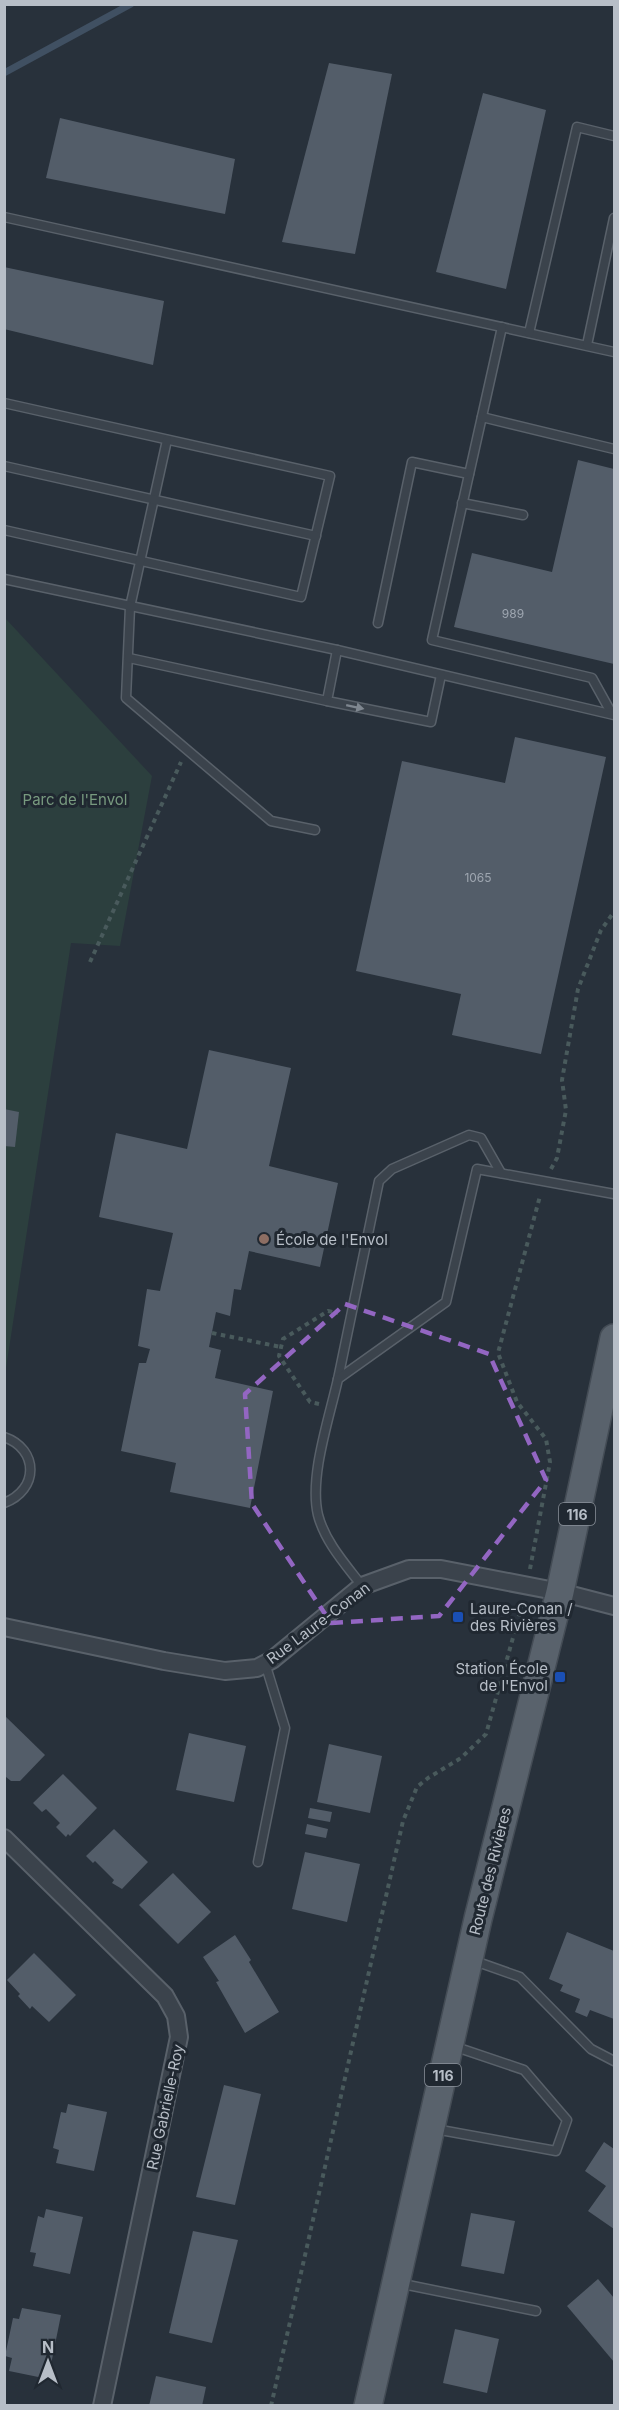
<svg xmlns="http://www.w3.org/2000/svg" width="619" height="2410" font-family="Inter,sans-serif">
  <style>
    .green { fill: #2c3f3e }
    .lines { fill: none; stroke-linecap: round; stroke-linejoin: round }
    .stream { stroke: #405062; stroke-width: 7 }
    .building { fill: #535d69 }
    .lane-casing { stroke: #59616a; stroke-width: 11 }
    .street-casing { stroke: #59616a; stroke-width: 20 }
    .primary-casing { stroke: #444c55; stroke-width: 30 }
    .path { stroke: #495a5c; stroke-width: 4; stroke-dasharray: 4.5 4.5; stroke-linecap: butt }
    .lane { stroke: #3b434c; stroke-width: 8 }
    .street { stroke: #3b434c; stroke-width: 16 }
    .primary { stroke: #59626c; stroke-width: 27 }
    .oneway { fill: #7f8790 }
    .marked { fill: none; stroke: #9366c2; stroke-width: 4.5; stroke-dasharray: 12 8; stroke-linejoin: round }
    .education-dot { fill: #8d6e63; stroke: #202831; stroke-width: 2 }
    .transit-dot { fill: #1a4fb4; stroke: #202831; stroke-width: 2 }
    .labels { text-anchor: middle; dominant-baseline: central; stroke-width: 6; stroke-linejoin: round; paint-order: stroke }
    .number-label { font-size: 12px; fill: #9ea6b0 }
    .shield { fill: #202831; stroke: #8a919a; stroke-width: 1.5 }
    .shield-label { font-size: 14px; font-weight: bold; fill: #b7bec7 }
    .park-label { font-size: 15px; fill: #789a7f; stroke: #202831 }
    .poi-label { font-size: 15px; fill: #b7bec7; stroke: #202831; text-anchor: start }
    .street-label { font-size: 15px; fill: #b7bec7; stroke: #202831 }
  </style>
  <rect width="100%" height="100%" fill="#28313b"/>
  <polygon class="green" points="5,618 152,776 120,946 71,943 5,1375"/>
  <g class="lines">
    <polyline class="stream" points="4,73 131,4"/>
  </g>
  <g class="building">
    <polygon points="329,63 392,74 355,254 282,242"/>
    <polygon points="483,93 546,110 506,289 436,272"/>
    <polygon points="60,118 235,159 225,214 46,178"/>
    <polygon points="4,267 164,301 153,365 4,329"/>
    <polygon points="578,460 614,469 614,664 454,627 472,553 552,572"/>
    <polygon points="515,737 606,757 541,1054 452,1035 461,994 356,971 402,761 505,783"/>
    <polygon points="209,1050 291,1068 269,1166 338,1183 320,1267 249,1251 241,1290 234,1289 230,1316 216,1312 209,1347 221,1350 215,1378 273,1391 250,1508 170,1492 176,1463 121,1451 139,1363 146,1363 150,1349 138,1346 147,1289 160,1291 173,1233 99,1217 116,1133 187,1149"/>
    <polygon points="4,1109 19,1112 15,1147 4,1146"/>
    <polygon points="4,1715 45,1755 20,1781 11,1781 6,1777"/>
    <polygon points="189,1733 246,1746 234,1802 176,1790"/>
    <polygon points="329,1744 382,1756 370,1813 317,1802"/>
    <polygon points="63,1774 97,1808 70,1836 68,1834 66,1837 56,1827 60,1823 46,1809 42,1812 33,1803"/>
    <polygon points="310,1808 332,1812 330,1822 308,1818"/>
    <polygon points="307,1824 328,1829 326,1838 305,1834"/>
    <polygon points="114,1829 148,1862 122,1889 112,1883 114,1880 95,1861 93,1863 86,1856"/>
    <polygon points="305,1852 360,1864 347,1922 292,1909"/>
    <polygon points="173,1873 211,1912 178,1944 139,1905"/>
    <polygon points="567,1932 614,1951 614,2019 590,2010 587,2017 575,2012 580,1999 560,1991 563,1985 549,1979"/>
    <polygon points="235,1935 251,1960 249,1962 279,2012 245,2033 216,1982 219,1981 203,1957"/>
    <polygon points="34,1953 76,1995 49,2022 32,2006 30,2009 18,1996 20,1994 7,1980"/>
    <polygon points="224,2085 261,2094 235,2205 196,2197"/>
    <polygon points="68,2104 107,2112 94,2171 56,2163 59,2150 53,2148 61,2112 66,2113"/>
    <polygon points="604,2142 614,2149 614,2229 588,2211 606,2186 585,2171"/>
    <polygon points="46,2209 83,2217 70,2274 33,2266 36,2253 30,2252 38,2216 44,2218"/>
    <polygon points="471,2213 515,2221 504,2274 461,2266"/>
    <polygon points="193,2231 238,2240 212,2343 169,2333"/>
    <polygon points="598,2279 614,2298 614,2362 567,2306"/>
    <polygon points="22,2308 61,2315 48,2379 9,2371 12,2358 5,2356 13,2318 19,2319"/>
    <polygon points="455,2329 499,2339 487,2393 443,2383"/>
    <polygon points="156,2376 206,2387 202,2406 149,2406"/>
  </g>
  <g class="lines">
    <defs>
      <g id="lane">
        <polyline points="4,217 614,352"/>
        <polyline points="502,327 432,640 592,678 612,714"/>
        <polyline points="529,333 577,127 614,136"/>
        <polyline points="587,345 614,218"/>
        <polyline points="4,403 330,476 301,597 4,530"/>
        <polyline points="482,417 614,449"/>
        <polyline points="167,440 130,607 126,698 271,821 315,830"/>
        <polyline points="4,466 316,536"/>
        <polyline points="462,503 523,515"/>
        <polyline points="4,579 337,650 614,715"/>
        <polyline points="378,623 412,462 469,474"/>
        <polyline points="337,650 327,701 431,722 441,675"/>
        <polyline points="129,658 327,701"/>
        <polyline points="338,1379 379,1181 392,1169 469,1135 481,1138 501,1173"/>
        <path d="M4 1437C39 1449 39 1490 4 1503"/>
        <path d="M362 1586C346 1565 325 1542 318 1515 309 1477 329 1419 338 1379L446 1302 477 1169 614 1194"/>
        <polyline points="258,1862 285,1728 265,1663"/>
        <polyline points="472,1960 520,1977 591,2049 614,2061"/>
        <polyline points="435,2129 556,2151 567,2120 524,2070 453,2046"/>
        <polyline points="398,2283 536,2311"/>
      </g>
      <g id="street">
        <polyline points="4,1627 164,1661 225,1671 257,1668 272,1660 362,1586 409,1569 441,1569 560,1592 614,1606"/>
        <polyline points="4,1838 165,1996 176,2016 179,2037 102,2406"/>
      </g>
      <polyline id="primary" points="368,2406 478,1919 560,1592 614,1338"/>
    </defs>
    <use href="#lane" class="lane-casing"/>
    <use href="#street" class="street-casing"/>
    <use href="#primary" class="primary-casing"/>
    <g class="path">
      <polyline points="90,962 181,762"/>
      <polyline points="551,1169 557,1158 566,1110 562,1080 578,989 601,930 614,912"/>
      <polyline points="212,1333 281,1347"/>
      <polyline points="319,1404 310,1402 279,1356 283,1339 328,1311 338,1313"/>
      <polyline points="530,1569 550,1462 546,1439 517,1402 498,1353 540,1196"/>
      <polyline points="271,2406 403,1821 417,1787 428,1778 461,1758 486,1734 523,1602"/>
    </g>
    <use href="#lane" class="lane"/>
    <use href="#street" class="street"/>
    <use href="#primary" class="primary"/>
  </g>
  <defs><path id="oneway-solid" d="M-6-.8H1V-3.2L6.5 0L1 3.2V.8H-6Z" transform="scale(1.5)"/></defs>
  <use class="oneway" href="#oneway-solid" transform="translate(355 707) rotate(12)"/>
  <path class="marked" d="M345 1304 489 1354 546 1480 439 1616 331 1623 252 1504 245 1394Z"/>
  <circle class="education-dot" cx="264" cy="1239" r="6"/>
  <g class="transit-dot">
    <rect x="452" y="1611" width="12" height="12" rx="3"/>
    <rect x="554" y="1671" width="12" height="12" rx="3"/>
  </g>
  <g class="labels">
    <g class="number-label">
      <text x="513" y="613">989</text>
      <text x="478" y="877">1065</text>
    </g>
    <g class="shield">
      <rect x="559" y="1503" width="36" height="22" rx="4.5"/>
      <rect x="425" y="2064" width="36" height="22" rx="4.5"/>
    </g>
    <g class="shield-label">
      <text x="577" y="1514">116</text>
      <text x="443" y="2075">116</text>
    </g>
    <g class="park-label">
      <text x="75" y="799">Parc de l'Envol</text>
    </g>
    <g class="poi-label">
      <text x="276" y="1239">École de l'Envol</text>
      <text x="470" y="1608">Laure-Conan /<tspan x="470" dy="17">des Rivières</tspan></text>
      <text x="548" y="1668" text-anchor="end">Station École<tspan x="548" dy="17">de l'Envol</tspan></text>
    </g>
    <g class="street-label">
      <text transform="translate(318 1623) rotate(-37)">Rue Laure-Conan</text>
      <text transform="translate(490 1871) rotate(-76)">Route des Rivières</text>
      <text transform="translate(165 2107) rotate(-78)">Rue Gabrielle-Roy</text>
    </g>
  </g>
  <rect width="619" height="2410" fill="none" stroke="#b7bec7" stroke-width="12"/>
  <g transform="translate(48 2362)" stroke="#202831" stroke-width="4.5" paint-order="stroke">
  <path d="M0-4.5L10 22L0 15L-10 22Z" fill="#b7bec7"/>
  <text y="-9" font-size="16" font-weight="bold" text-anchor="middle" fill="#b7bec7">N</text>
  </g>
</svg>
